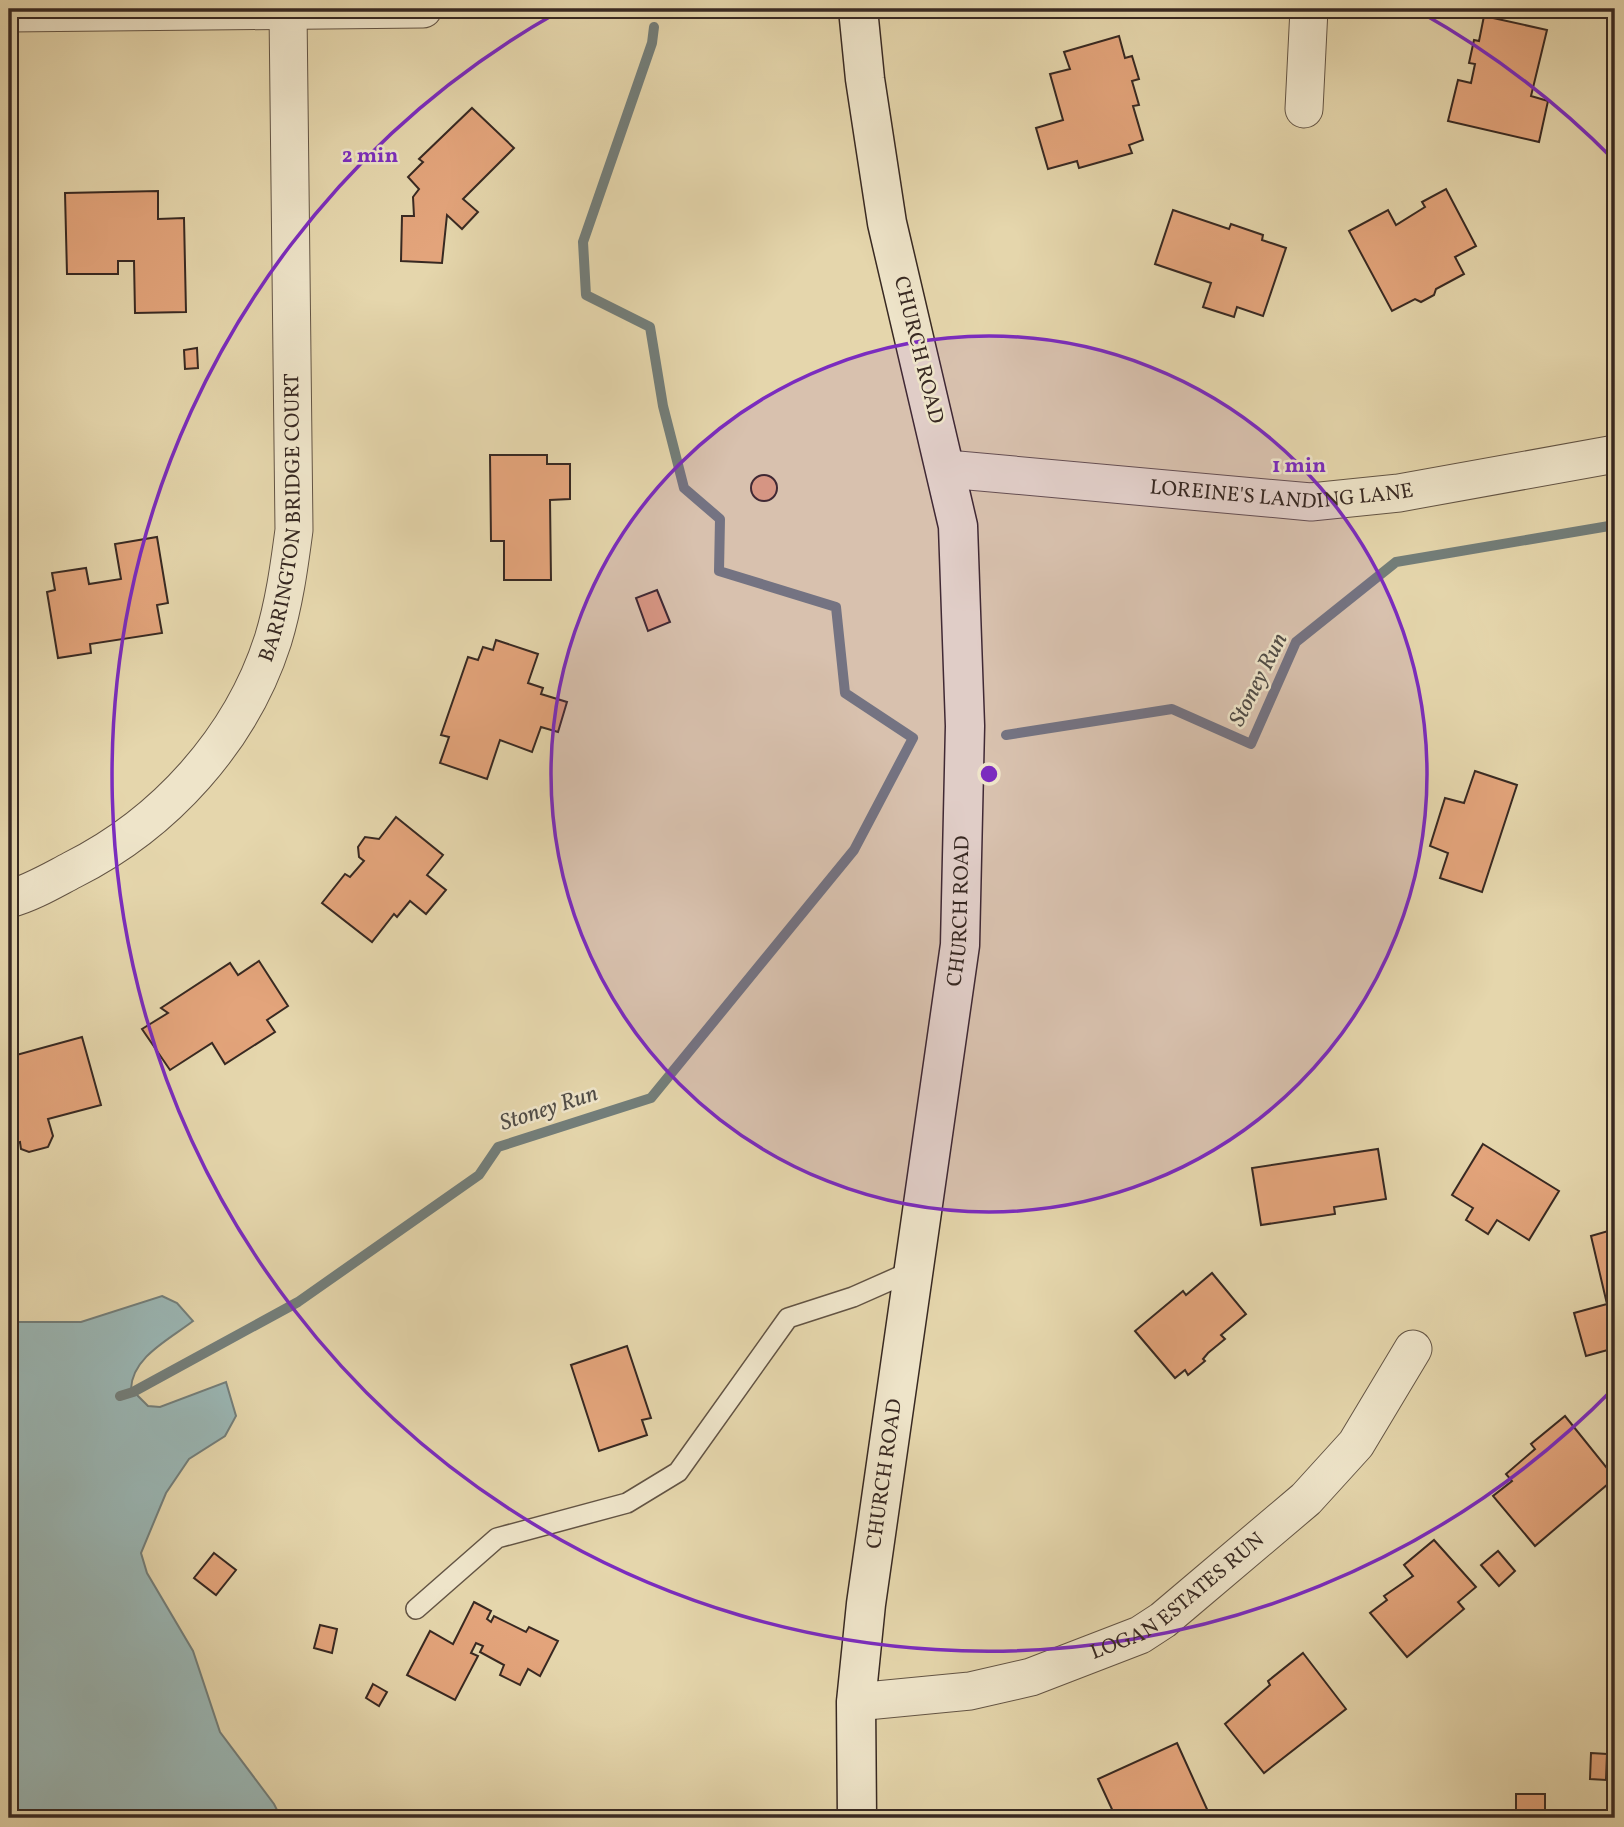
<svg xmlns="http://www.w3.org/2000/svg" width="1624" height="1827" font-family="Vollkorn,serif">
  <style>
    .water { fill: #9ab6b4; stroke: #737e7a; stroke-width: 2 }
    .lines { fill: none; stroke-linecap: round; stroke-linejoin: round }
    .stream { stroke: #737e7a; stroke-width: 10 }
    .building { fill: #e3a47b; stroke: #382922; stroke-width: 2 }
    .lane-casing { stroke: #635444; stroke-width: 22 }
    .street-casing { stroke: #635444; stroke-width: 39 }
    .secondary-casing { stroke: #382922; stroke-width: 41 }
    .lane { stroke: #eee4c9; stroke-width: 19 }
    .street { stroke: #eee4c9; stroke-width: 37 }
    .secondary { stroke: #eee4c9; stroke-width: 38 }
    .ring { fill: none; stroke: #7b2cbf; stroke-width: 3.5 }
    .labels { text-anchor: middle; dominant-baseline: central; stroke-width: 5; stroke-linejoin: round; paint-order: stroke }
    .street-label { font-size: 21px; fill: #382922; stroke: #eee4c9 }
    .water-label { font-size: 23px; font-style: italic; fill: #504c46; stroke: #eee4c9 }
    .centre { fill: #7b2cbf; stroke: #eee4c9; stroke-width: 3.5 }
    .ring-label { font-size: 21px; text-anchor: middle; font-weight: bold; fill: #7b2cbf; stroke: #eee4c9; stroke-width: 5; stroke-linejoin: round; paint-order: stroke }
  </style>
  <rect width="100%" height="100%" fill="#e5d6ac"/>
  <filter id="stains"><feTurbulence type="fractalNoise" baseFrequency=".00286" numOctaves="4"/><feColorMatrix values="0 0 0 0 .2 0 0 0 0 .09 0 0 0 0 .02 0 0 0 .5 -.17"/></filter>
  <radialGradient id="worn" r=".72"><stop offset=".6" stop-color="#630" stop-opacity="0"/><stop offset="1" stop-color="#630" stop-opacity=".3"/></radialGradient>
  <path class="water" d="M162 1296 177 1303 193 1321C170 1339 132 1357 131 1389L148 1406 160 1407 226 1382 236 1416 225 1436 189 1459 166 1493 141 1553 147 1573 193 1651 220 1732 274 1804 281 1818H9V1322H81Z"/>
  <g class="lines">
    <g class="stream">
      <polyline points="1006,735 1172,709 1251,744 1296,642 1396,562 1615,525"/>
      <polyline points="120,1396 133,1392 298,1302 479,1175 498,1147 651,1098 854,850 913,738 845,693 836,607 719,571 720,519 684,488 663,406 650,327 586,295 583,242 652,43 654,27"/>
    </g>
  </g>
  <g class="building">
    <polygon points="1484,16 1547,30 1531,96 1548,101 1539,142 1448,121 1458,80 1471,83 1475,64 1469,63 1474,40 1479,41"/>
    <polygon points="1119,36 1125,58 1132,56 1139,79 1132,81 1139,105 1133,106 1143,140 1129,145 1132,153 1079,168 1077,161 1048,169 1036,128 1063,120 1050,74 1070,69 1064,52"/>
    <polygon points="472,108 514,148 463,199 478,212 462,229 447,215 442,263 401,261 402,216 414,216 413,197 419,189 408,177 423,162 419,159"/>
    <polygon points="1446,189 1476,246 1455,257 1464,274 1436,289 1434,295 1421,302 1415,299 1392,311 1349,231 1388,210 1396,225 1425,207 1422,202"/>
    <polygon points="158,191 158,219 184,218 186,312 135,313 134,261 118,261 118,274 67,274 65,193"/>
    <polygon points="1173,210 1229,229 1231,224 1263,235 1262,240 1286,248 1263,316 1237,307 1234,317 1203,307 1211,283 1155,264"/>
    <polygon points="197,348 198,368 185,369 184,350"/>
    <polygon points="490,455 547,455 547,464 570,464 570,499 550,500 551,580 504,580 504,541 491,541"/>
    <circle cx="764" cy="488" r="13"/>
    <polygon points="157,537 168,603 157,605 162,633 90,644 91,653 58,658 47,592 55,590 52,573 86,568 89,584 121,579 115,544"/>
    <polygon points="657,590 670,622 648,631 636,598"/>
    <polygon points="496,640 538,654 528,683 543,688 541,694 567,702 558,732 541,727 532,752 500,740 487,779 440,763 449,737 441,735 468,657 478,660 483,647 493,650"/>
    <polygon points="1475,771 1517,785 1482,892 1440,878 1448,853 1430,846 1445,798 1464,803"/>
    <polygon points="396,817 443,855 427,875 446,890 426,914 410,901 397,917 394,914 372,942 322,903 345,874 350,877 364,861 359,857 358,847 365,837 379,839"/>
    <polygon points="259,961 288,1006 267,1020 275,1032 225,1064 212,1043 170,1070 142,1029 168,1013 161,1008 230,963 238,975"/>
    <polygon points="82,1037 101,1105 48,1119 53,1136 48,1147 29,1152 21,1149 20,1142 9,1145 9,1057"/>
    <polygon points="1483,1144 1559,1191 1529,1240 1497,1220 1488,1234 1466,1220 1473,1208 1452,1195"/>
    <polygon points="1378,1149 1386,1199 1334,1207 1335,1214 1261,1225 1252,1168"/>
    <polygon points="1615,1229 1615,1348 1586,1356 1574,1313 1607,1304 1591,1236"/>
    <polygon points="1212,1273 1246,1314 1221,1335 1225,1339 1208,1353 1203,1359 1205,1361 1188,1375 1185,1370 1175,1378 1135,1331 1183,1291 1186,1295"/>
    <polygon points="627,1346 651,1418 642,1420 647,1435 599,1451 571,1365"/>
    <polygon points="1565,1416 1615,1478 1535,1546 1493,1496 1512,1481 1506,1474 1535,1449 1531,1444"/>
    <polygon points="1434,1540 1476,1587 1458,1602 1464,1609 1407,1657 1370,1613 1387,1600 1384,1596 1413,1576 1404,1565"/>
    <polygon points="1498,1551 1515,1571 1499,1586 1481,1565"/>
    <polygon points="214,1553 236,1570 216,1595 194,1578"/>
    <polygon points="474,1602 491,1611 487,1619 491,1622 494,1616 526,1632 529,1627 558,1641 540,1676 528,1669 520,1685 500,1675 504,1665 480,1652 483,1646 476,1643 471,1653 478,1656 455,1700 407,1675 430,1631 453,1644"/>
    <polygon points="320,1625 337,1629 332,1653 314,1648"/>
    <polygon points="1303,1653 1346,1709 1264,1773 1225,1724 1270,1685 1268,1681"/>
    <polygon points="373,1684 387,1692 379,1706 366,1698"/>
    <polygon points="1177,1743 1211,1818 1116,1818 1098,1779"/>
    <polygon points="1591,1753 1607,1754 1606,1780 1590,1779"/>
    <polygon points="1516,1794 1545,1794 1545,1814 1557,1814 1558,1817 1615,1818 1513,1818 1516,1814"/>
  </g>
  <g class="lines">
    <defs>
      <polyline id="lane" points="416,1609 497,1538 627,1503 678,1472 788,1318 853,1297 914,1270"/>
      <g id="street">
        <polyline points="9,13 423,9"/>
        <polyline points="1304,109 1309,9"/>
        <path id="s1" d="M947 469 1311 502 1399 493 1615 454"/>
        <path id="s2" d="M9 899C31 893 51 881 72 870 164 824 241 740 273 640 284 604 289 568 294 530L288 11"/>
        <path id="s3" d="M856 1702 970 1691 1031 1677 1140 1635 1163 1620 1306 1499 1356 1444 1413 1349"/>
      </g>
      <g id="secondary">
        <path id="s4" d="M857 1818 856 1702 866 1604 960 945 965 726 958 526 887 223 865 79 858 9"/>
      </g>
    </defs>
    <use href="#lane" class="lane-casing"/>
    <use href="#street" class="street-casing"/>
    <use href="#secondary" class="secondary-casing"/>
    <use href="#lane" class="lane"/>
    <use href="#street" class="street"/>
    <use href="#secondary" class="secondary"/>
  </g>
  <circle cx="989" cy="774" r="438" fill="#7b2cbf" fill-opacity=".12"/>
  <g class="ring">
    <circle cx="989" cy="774" r="438"/>
    <path d="M1614 1388A876 876 0 1 1 558 12M1420 12A876 876 0 0 1 1614 160"/>
  </g>
  <g class="labels">
    <g class="street-label">
      <text transform="translate(918 350) rotate(76)">CHURCH ROAD</text>
      <text stroke="none"><textPath href="#s1" startOffset="336">LOREINE'S LANDING LANE</textPath></text>
      <text stroke="none"><textPath href="#s2" startOffset="506">BARRINGTON BRIDGE COURT</textPath></text>
      <text stroke="none"><textPath href="#s4" startOffset="914">CHURCH ROAD</textPath></text>
      <text stroke="none"><textPath href="#s4" startOffset="346">CHURCH ROAD</textPath></text>
      <text stroke="none"><textPath href="#s3" startOffset="346">LOGAN ESTATES RUN</textPath></text>
    </g>
    <g class="water-label">
      <text transform="translate(1259 680) rotate(-63)">Stoney Run</text>
      <text transform="translate(549 1109) rotate(-18)">Stoney Run</text>
    </g>
  </g>
  <circle cx="989" cy="774" r="10" class="centre"/>
  <g class="ring-label">
    <text x="370" y="162">2 min</text>
    <text x="1299" y="472">1 min</text>
  </g>
  <rect width="1624" height="1827" fill="none" stroke="#e5d6ac" stroke-width="35"/>
  <rect x="10" y="10" width="1603" height="1806" fill="none" stroke="#382922" stroke-width="3.5"/>
  <rect x="18" y="18" width="1589" height="1792" fill="none" stroke="#382922" stroke-width="2"/>
  <rect width="100%" height="100%" filter="url(#stains)"/>
  <rect width="100%" height="100%" fill="url(#worn)"/>
</svg>
